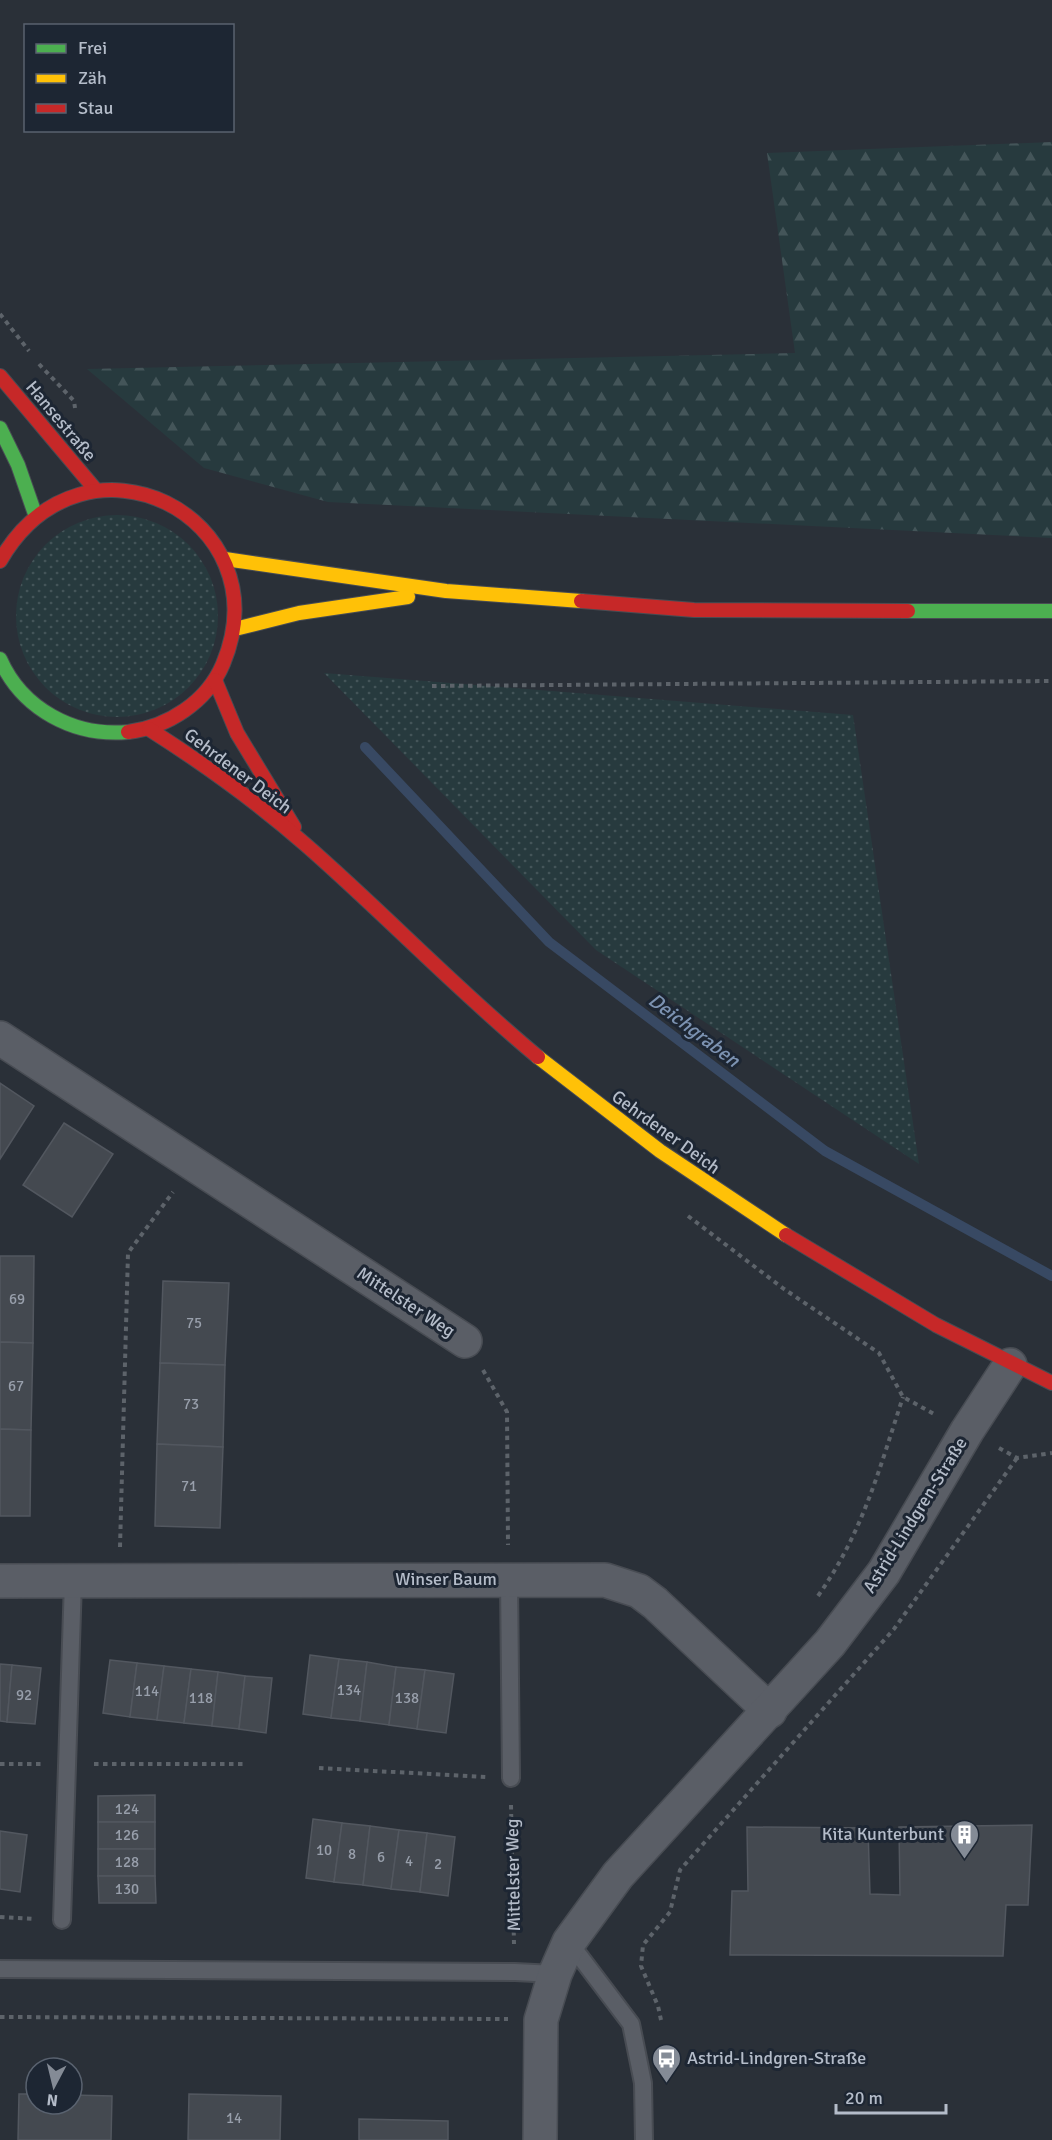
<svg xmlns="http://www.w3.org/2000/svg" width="1052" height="2140" font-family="Signika,sans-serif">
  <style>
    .grass { fill: url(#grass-dots) }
    .forest { fill: url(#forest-firs) }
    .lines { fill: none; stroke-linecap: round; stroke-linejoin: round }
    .stream { stroke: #384963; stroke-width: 10 }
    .building { fill: #444950; stroke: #52575f; stroke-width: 1.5 }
    .lane-casing { stroke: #484c53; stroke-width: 20 }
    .street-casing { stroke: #484c53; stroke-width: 36 }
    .fast-casing { stroke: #484c53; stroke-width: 16 }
    .slow-casing { stroke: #484c53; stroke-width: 16 }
    .jam-casing { stroke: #484c53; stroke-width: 16 }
    .path { stroke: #5d636a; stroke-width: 4; stroke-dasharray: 4.5 4.5; stroke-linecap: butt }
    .lane { stroke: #5a5e66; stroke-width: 16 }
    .street { stroke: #5a5e66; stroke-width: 33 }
    .fast { stroke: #4caf50; stroke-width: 14 }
    .slow { stroke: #ffc107; stroke-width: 14 }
    .jam { stroke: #c62828; stroke-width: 14 }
    .labels { text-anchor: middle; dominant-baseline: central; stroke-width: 6; stroke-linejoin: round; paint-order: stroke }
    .number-label { font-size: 15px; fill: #989fab }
    .street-label { font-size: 18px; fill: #b4bcc9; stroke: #1d2633 }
    .poi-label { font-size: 18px; fill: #b4bcc9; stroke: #1d2633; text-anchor: end }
    .water-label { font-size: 20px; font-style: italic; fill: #7c92b1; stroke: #1d2633 }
  </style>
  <defs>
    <pattern id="grass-dots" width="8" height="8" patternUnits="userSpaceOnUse" patternTransform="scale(1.5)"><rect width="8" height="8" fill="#273a3e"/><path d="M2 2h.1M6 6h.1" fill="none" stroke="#445559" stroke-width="1.8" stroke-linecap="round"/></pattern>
    <pattern id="forest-firs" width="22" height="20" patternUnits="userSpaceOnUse" patternTransform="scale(1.5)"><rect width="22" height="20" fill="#273a3e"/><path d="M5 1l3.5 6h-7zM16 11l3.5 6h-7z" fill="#445559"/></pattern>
  </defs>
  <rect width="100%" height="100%" fill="#2a3038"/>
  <g class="grass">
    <circle cx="117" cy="616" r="101"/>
    <polygon points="324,673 853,715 919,1164 596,950"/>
  </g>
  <polygon class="forest" points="1052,142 1052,538 328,502 204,468 87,369 795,353 767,153"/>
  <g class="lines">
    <polyline class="stream" points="365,747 549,942 825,1151 1052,1276"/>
  </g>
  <g class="building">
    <polygon points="0,1083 34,1106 0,1159"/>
    <polygon points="64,1123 113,1154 72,1217 23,1185"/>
    <polygon points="0,1256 34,1256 33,1343 0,1342"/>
    <polygon points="163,1281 229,1283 225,1365 160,1363"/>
    <polygon points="0,1342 33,1343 31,1430 0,1429"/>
    <polygon points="160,1363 225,1365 223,1447 157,1444"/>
    <polygon points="0,1429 31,1430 30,1516 0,1516"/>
    <polygon points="157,1444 223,1447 220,1528 155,1526"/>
    <polygon points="310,1655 339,1659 331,1718 303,1714"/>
    <polygon points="339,1659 367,1662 360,1721 331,1718"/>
    <polygon points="110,1660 137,1663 130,1717 103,1713"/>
    <polygon points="367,1662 396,1667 389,1725 360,1721"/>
    <polygon points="137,1663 164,1666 157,1720 130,1717"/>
    <polygon points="0,1664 12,1665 7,1722 0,1721"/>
    <polygon points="12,1665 41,1668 35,1724 7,1722"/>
    <polygon points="164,1666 191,1669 184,1723 157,1720"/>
    <polygon points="396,1667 425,1670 417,1729 389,1725"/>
    <polygon points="191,1669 218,1672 212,1726 184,1723"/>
    <polygon points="425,1670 454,1674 446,1733 417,1729"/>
    <polygon points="218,1672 245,1676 239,1729 212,1726"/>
    <polygon points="245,1676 272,1678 266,1733 239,1729"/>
    <polygon points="155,1795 155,1822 98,1822 98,1796"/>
    <polygon points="313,1819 342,1823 334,1882 306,1878"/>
    <rect x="98" y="1822" width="57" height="27"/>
    <polygon points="342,1823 370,1826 363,1885 334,1882"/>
    <polygon points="1032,1825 1028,1905 1006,1905 1003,1956 730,1955 732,1891 748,1891 747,1827 868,1828 870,1894 900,1895 899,1827"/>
    <polygon points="370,1826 399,1830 391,1889 363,1885"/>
    <polygon points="399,1830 427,1833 420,1892 391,1889"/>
    <polygon points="0,1831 27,1835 20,1892 0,1889"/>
    <polygon points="427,1833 455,1837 448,1896 420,1892"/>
    <rect x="98" y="1849" width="57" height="27"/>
    <polygon points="98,1876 155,1876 156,1903 99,1903"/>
    <polygon points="19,2094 36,2094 36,2104 72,2104 72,2095 112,2096 111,2140 18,2140"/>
    <polygon points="189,2094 281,2096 280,2140 188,2140"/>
    <polygon points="359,2119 448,2121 448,2140 359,2140"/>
  </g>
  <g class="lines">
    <defs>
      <g id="lane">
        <polyline points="509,1579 511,1778"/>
        <polyline points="62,1920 73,1581"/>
        <polyline points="569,1942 631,2024 643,2083 644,2140"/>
        <polyline points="0,1969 515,1972 555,1974"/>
      </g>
      <g id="street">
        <polyline points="0,1038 465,1341"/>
        <polyline points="0,1581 605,1580 639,1591 655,1603 770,1711"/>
        <polyline points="540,2140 541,2020 555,1974 569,1942 618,1875 830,1643 884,1572 967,1431 1010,1365"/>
      </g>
      <g id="fast">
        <polyline points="0,428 18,465 35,514"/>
        <polyline points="908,611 1052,611"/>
        <path d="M0 659C22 709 74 737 128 732"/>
      </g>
      <g id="slow">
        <polyline points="225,559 446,591 581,601"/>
        <polyline points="235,629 299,613 408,597"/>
        <polyline points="538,1057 660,1151 786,1235"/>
      </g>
      <g id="jam">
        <polyline points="0,376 95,489"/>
        <path d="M0 561C84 415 284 517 223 664 207 702 168 727 128 732"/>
        <polyline points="581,601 694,610 908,611"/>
        <polyline points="215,680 237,733 294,827"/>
        <path d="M149 729C204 764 257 802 306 845 385 914 457 990 538 1057"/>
        <polyline points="786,1235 936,1325 1052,1383"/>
      </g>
    </defs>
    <use href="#lane" class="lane-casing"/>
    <use href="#street" class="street-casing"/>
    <use href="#fast" class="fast-casing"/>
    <use href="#slow" class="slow-casing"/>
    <use href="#jam" class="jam-casing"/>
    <g class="path">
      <polyline points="0,314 29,351"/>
      <polyline points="39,364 74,401 75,408"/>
      <polyline points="432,686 1052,681"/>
      <polyline points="688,1216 784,1289 879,1353 903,1397 936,1415"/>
      <polyline points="483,1370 507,1412 508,1545"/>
      <polyline points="999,1448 1017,1458 1052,1453"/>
      <polyline points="120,1547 128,1253 173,1192"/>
      <path d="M818 1596C863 1532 879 1470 903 1397"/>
      <polyline points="0,1764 42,1764"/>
      <polyline points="94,1764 246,1764"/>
      <polyline points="319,1768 486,1777"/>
      <polyline points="511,1805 514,1944"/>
      <polyline points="0,1917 35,1919"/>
      <polyline points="0,2017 508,2019"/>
      <polyline points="661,2020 658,2006 641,1966 643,1945 670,1912 680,1870 894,1629 1017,1458"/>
    </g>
    <use href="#lane" class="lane"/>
    <use href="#street" class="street"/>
    <use href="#fast" class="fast"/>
    <use href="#slow" class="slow"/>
    <use href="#jam" class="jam"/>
  </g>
  <defs>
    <symbol id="building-pin" viewBox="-11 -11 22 30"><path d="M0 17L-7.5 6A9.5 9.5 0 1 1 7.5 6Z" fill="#848b96" stroke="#1d2633"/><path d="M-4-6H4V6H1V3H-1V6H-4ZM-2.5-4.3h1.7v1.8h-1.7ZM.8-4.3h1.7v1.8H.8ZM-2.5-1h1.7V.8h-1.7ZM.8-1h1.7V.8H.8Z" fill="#fff"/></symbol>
    <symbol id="bus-pin" viewBox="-11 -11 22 30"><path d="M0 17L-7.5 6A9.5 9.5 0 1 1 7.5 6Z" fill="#848b96" stroke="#1d2633"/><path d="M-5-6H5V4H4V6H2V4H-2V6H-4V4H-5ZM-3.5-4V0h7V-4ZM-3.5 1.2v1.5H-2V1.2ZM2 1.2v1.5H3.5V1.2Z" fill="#fff"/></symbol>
  </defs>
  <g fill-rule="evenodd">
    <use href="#building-pin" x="948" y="1818" width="33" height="45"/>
    <use href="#bus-pin" x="650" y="2042" width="33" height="45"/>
  </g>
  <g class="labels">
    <g class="number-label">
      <text x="17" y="1299">69</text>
      <text x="194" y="1323">75</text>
      <text x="16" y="1386">67</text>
      <text x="191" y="1404">73</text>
      <text x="189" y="1486">71</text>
      <text x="349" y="1690">134</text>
      <text x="147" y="1691">114</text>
      <text x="24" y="1695">92</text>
      <text x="201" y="1698">118</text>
      <text x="407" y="1698">138</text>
      <text x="127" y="1809">124</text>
      <text x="127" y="1835">126</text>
      <text x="324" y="1850">10</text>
      <text x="352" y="1854">8</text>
      <text x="381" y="1857">6</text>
      <text x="409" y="1861">4</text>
      <text x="127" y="1862">128</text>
      <text x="438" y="1864">2</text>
      <text x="127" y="1889">130</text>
      <text x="234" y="2118">14</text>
    </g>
    <g class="street-label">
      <text transform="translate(61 421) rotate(50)">Hansestraße</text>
      <text transform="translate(238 771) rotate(37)">Gehrdener Deich</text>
      <text transform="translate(666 1132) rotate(36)">Gehrdener Deich</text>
      <text transform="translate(406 1302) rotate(33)">Mittelster Weg</text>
      <text transform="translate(915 1515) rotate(-58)">Astrid-Lindgren-Straße</text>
      <text x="446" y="1579">Winser Baum</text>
      <text transform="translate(513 1875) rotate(-91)">Mittelster Weg</text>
    </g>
    <g class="poi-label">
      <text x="944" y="1834">Kita Kunterbunt</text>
      <text x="687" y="2058" text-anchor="start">Astrid-Lindgren-Straße</text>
    </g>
    <g class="water-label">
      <text transform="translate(694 1030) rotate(37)">Deichgraben</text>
    </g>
  </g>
  <rect x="24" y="24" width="210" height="108" fill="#1d2633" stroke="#59626f" stroke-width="1.5"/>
  <rect x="36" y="44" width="30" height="9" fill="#4caf50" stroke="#59626f" stroke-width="1.5"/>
  <text x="78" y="54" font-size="18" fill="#b4bcc9">Frei</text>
  <rect x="36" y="74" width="30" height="9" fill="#ffc107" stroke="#59626f" stroke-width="1.5"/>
  <text x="78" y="84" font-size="18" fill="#b4bcc9">Zäh</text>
  <rect x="36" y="104" width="30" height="9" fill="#c62828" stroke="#59626f" stroke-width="1.5"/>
  <text x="78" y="114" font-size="18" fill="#b4bcc9">Stau</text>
  <g transform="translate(54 2086) rotate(187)"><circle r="28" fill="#1d2633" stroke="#59626f" stroke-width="1.5"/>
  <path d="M0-4.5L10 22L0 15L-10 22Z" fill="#848b96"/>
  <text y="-9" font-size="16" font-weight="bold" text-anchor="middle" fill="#b4bcc9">N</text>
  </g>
  <path d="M836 2104v9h110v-9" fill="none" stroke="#b4bcc9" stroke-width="3"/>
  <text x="845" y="2104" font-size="18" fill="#b4bcc9" stroke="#1d2633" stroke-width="4.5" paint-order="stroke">20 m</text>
</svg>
